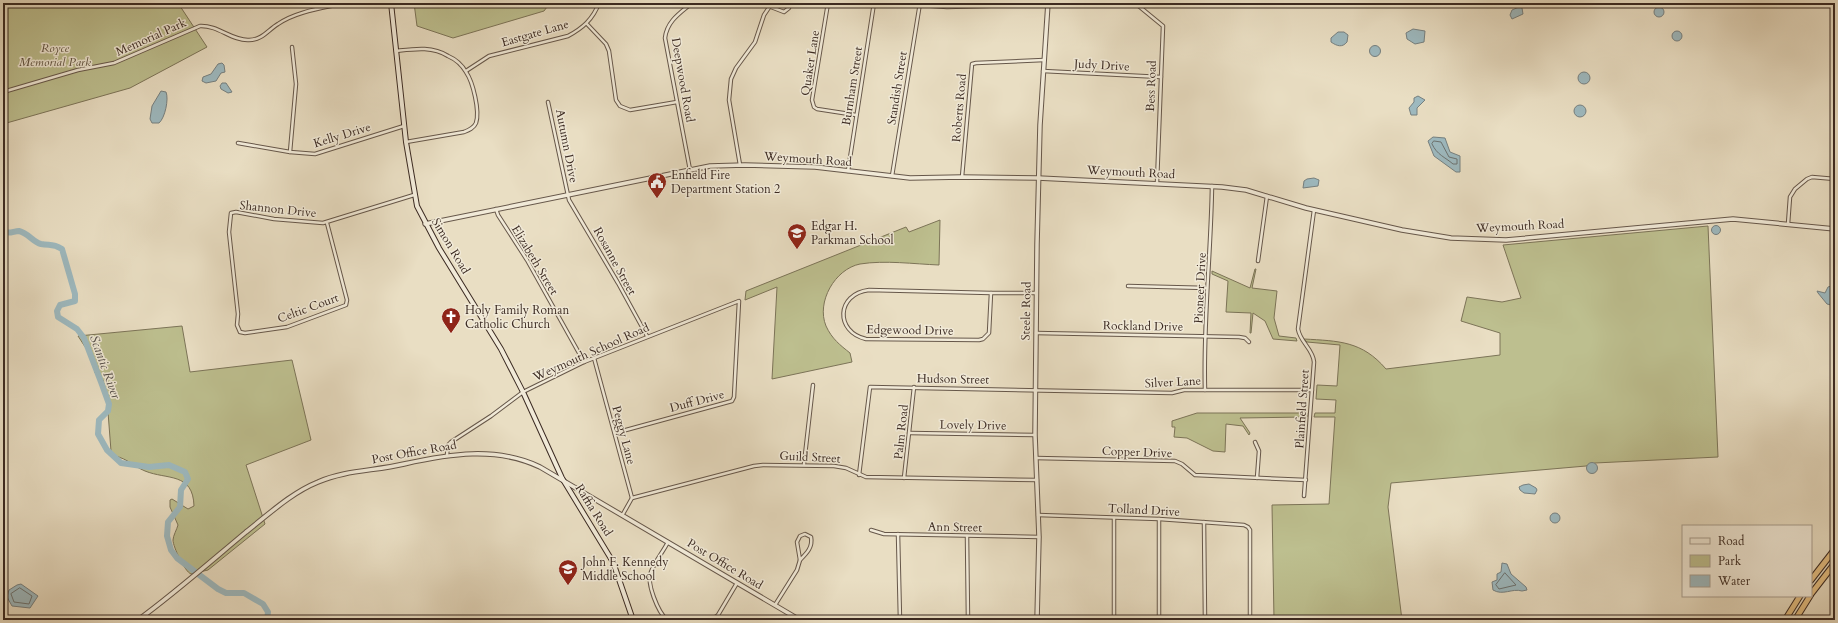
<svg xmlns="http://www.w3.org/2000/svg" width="1838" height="623" font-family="Cardo,serif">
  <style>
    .green { fill: #bdbf8f; stroke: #7c7458 }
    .water { fill: #9db9bf; stroke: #768080 }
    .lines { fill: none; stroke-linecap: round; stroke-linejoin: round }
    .shore { stroke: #6c7270; stroke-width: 1 }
    .river { stroke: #9db9bf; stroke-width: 6 }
    .minor-casing { stroke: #66574a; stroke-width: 4.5 }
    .tertiary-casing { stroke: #66574a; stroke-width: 5.5 }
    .secondary-casing { stroke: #3b2a22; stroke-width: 6 }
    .motorway-casing { stroke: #3b2a22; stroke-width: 7 }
    .minor { stroke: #f1ead8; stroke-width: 2.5 }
    .tertiary { stroke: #f1ead8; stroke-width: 3.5 }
    .secondary { stroke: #f1ead8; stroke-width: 4 }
    .motorway { stroke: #e4bf82; stroke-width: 5 }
    .labels { text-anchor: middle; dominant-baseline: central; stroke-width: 3; stroke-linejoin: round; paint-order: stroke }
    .street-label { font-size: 12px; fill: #3b2a22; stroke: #f1ead8 }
    .park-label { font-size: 12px; font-style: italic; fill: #5c4f3d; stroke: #f1ead8 }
    .poi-label { font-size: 12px; fill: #3b2a22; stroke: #f1ead8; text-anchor: start }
    .water-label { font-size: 13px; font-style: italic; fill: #544e49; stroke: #f1ead8 }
  </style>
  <rect width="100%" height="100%" fill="#e9dec3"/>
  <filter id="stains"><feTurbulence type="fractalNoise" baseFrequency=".005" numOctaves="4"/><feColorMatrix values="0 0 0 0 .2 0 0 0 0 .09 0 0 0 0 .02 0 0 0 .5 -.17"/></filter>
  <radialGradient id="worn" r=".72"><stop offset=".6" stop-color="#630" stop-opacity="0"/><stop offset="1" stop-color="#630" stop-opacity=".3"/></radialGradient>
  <g class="green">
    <polygon points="3,3 178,3 207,47 130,88 3,124"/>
    <polygon points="414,3 550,3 544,11 453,38 417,26"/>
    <path d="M940 220 939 265C914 264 885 260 860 264 835 269 816 302 826 326 832 339 840 345 850 353L852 362 772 379 777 287 745 300 746 291 906 227 909 232Z"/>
    <path d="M1708 226 1718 457 1595 463 1586 466 1391 483 1388 507 1402 620H1274L1272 505 1329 504 1335 417H1314L1315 413H1335L1336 400 1316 399 1317 385 1337 386 1340 345 1307 342 1304 339C1339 341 1362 341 1386 369L1500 355V333L1461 321 1467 297 1502 302 1521 298 1503 245Z"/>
    <polygon points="1255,269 1256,269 1252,288 1277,291 1274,318 1279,336 1296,338 1297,341 1273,339 1265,321 1253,313 1251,333 1250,333 1251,313 1226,312 1228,281 1212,274 1212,271 1250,288"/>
    <path d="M182 326 190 372 292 360 311 440 246 465 265 524 208 570 191 574C185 572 173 547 173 540 173 536 177 529 178 525L170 507V500L172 499 188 509 194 506C193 472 167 480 145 471 133 466 128 459 115 456L111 451 107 399 104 385 103 380 95 373 93 359 78 336Z"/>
    <polygon points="1197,413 1307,413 1307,417 1240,418 1250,433 1249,435 1243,426 1226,424 1225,452 1213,451 1187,438 1174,437 1175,427 1172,427 1172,421"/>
  </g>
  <g class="water">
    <circle cx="1659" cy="12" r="5"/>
    <polygon points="1519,7 1522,8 1523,14 1512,19 1510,15 1512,10"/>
    <polygon points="1413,29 1425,31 1424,42 1415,44 1407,39 1406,33"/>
    <circle cx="1677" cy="36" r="5"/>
    <path d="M1338 32H1344L1348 35 1347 42C1342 48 1337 46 1331 42V38Z"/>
    <circle cx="1375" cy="51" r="5.5"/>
    <polygon points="222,63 224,65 225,72 221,73 216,81 206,83 202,81 203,77 211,74 218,64"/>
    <circle cx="1584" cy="78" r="6"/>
    <polygon points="222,83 226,83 232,92 228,93 221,89 220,86"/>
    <path d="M161 91 166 92C169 99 165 118 159 123H152L150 119 152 106Z"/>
    <polygon points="1418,96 1425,100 1417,108 1417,115 1411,115 1409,108 1414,102 1414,98"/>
    <circle cx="1580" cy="111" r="6"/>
    <polygon points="1433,137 1445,138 1450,152 1460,156 1460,172 1456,172 1434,156 1428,141"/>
    <polygon points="1314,178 1319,180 1318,186 1303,188 1304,181 1307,179"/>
    <circle cx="1716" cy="230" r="4.5"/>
    <polygon points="1831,286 1835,287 1835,306 1827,304 1818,293 1817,291 1825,293 1828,287"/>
    <circle cx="1592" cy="468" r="5.5"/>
    <polygon points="1529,484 1536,488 1537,490 1535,494 1524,493 1520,490 1519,487 1523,485"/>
    <circle cx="1555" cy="518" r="5"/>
    <path d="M1502 563 1507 564 1511 574 1526 587 1527 590 1522 591C1512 588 1503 596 1493 590L1492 582 1497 580V574L1501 572Z"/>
    <polygon points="21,584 38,596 30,608 12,606 7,597 9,590 17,585"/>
  </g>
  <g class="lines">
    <g class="shore">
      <path d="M1434 141 1441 142 1449 157 1457 159V164H1453C1445 157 1437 155 1432 144Z"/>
      <polygon points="1505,573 1516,585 1499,589 1496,585"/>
      <polygon points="20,588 32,596 29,604 14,602 11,594"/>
    </g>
    <path class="river" d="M3 228 4 232C10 234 14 231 19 231 28 233 33 242 41 244 50 246 52 243 62 249L75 294V301L60 305 57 311 58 317 77 329 84 338 101 382 109 404 108 411 99 420 98 434 107 450 121 463 149 467 169 465 185 472 188 479 181 490 180 507 168 522 167 536 171 550 177 558 218 589 226 593H244L263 604 268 612 267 620"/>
    <defs>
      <g id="minor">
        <polyline points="828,3 812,100 814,107 817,109 856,115"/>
        <polyline points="1135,3 1163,26 1157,183"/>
        <polyline points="920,5 947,7 1048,4"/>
        <polyline points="771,7 784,12 789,8 789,3"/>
        <polyline points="587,24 606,44 609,51 616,100 620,106 630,110 677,102"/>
        <path d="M396 51C414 49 432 46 448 56 455 59 462 65 466 72 473 82 480 111 476 123 474 128 469 130 464 132L406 142"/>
        <path d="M466 71 489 56 568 36C583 28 593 19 599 3"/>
        <polyline points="1043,71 1161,77"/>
        <path d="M3 92 78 70 114 63 200 26C218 25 232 41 249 40 262 40 268 30 278 24 297 11 324 8 345 3"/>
        <polyline points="548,102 569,200 618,283 647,336"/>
        <polyline points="238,143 290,152 315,154 404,126"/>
        <polyline points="290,152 296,84 292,47"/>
        <polyline points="740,165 729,100 731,79 736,68 755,42 764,15 772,3"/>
        <path d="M690 170 665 38C667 21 680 13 692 3"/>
        <polyline points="848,171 874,3"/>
        <polyline points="892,176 920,3"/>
        <polyline points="962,177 972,64 976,63 1044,60"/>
        <polyline points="496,209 498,215 527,260 584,362"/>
        <polyline points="327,223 347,300 346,305 287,327 245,333 240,332 237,325 238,314 229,232 231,213 236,212 274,219 323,223 414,195"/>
        <polyline points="1788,224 1790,197 1795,189 1807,179 1812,177 1835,179"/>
        <polyline points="1258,261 1267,196"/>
        <polyline points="1128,286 1207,288"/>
        <path d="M869 290 991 293 989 333 983 339 979 340 866 339C835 332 836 294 869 290Z"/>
        <polyline points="991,293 1036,293"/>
        <polyline points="1036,333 1239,337 1245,338 1249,342"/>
        <polyline points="594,358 632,498 623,514"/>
        <path d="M1205 390C1203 322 1211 254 1212 186"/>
        <polyline points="910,433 1035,435"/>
        <polyline points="1255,442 1259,451 1257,478"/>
        <polyline points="447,455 448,445 451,442 491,416 523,392 584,362 739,301 734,397 732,401 615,433"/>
        <polyline points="1036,458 1175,461 1182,464 1195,475 1306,480"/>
        <polyline points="804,464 813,385"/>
        <polyline points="859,475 870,387 1172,393 1184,390 1312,390"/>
        <polyline points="904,478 914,387"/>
        <path d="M1304 496 1314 362C1313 349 1300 342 1298 329L1314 210"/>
        <polyline points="632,498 754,466 763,465 834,466 846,468 866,477 1037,480"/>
        <polyline points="1038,515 1159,519 1244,525 1248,527 1250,530 1250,620"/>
        <polyline points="1114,518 1114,620"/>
        <polyline points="1159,519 1159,620"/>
        <polyline points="1204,522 1205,620"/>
        <polyline points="871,530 884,534 1039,537"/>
        <path d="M805 534 811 537C813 547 807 553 800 560L797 542 800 536Z"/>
        <polyline points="898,534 900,620"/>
        <polyline points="967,536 968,620"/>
        <polyline points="775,605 797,570 800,560"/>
        <path d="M667 620C658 612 646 583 651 572 655 561 663 552 668 542"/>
        <polyline points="711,620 718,615 737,583"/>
      </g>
      <g id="tertiary">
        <polyline points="425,224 710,166 745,165 815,167 910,178 962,177 1038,178 1222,187 1246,190 1306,208 1402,230 1451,238 1506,240 1733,219 1835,229"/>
        <path d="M138 620C175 593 210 562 246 532 269 514 291 493 318 482 345 470 375 471 404 464 449 454 496 446 540 467L800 620"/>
        <polyline points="1037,620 1039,537 1035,435 1037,244 1040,125 1048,3"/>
      </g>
      <polyline id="secondary" points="391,3 406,142 417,206 439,248 501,349 523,392 562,478 613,562 633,620"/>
      <g id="motorway">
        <polyline points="1811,580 1835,549"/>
        <polyline points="1811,594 1835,563"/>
        <polyline points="1785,620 1800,596"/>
        <polyline points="1795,620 1810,596"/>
      </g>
    </defs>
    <use href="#minor" class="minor-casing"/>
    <use href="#tertiary" class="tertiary-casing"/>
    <use href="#secondary" class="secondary-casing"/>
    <use href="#motorway" class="motorway-casing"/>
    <use href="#minor" class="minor"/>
    <use href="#tertiary" class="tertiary"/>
    <use href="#secondary" class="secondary"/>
    <use href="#motorway" class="motorway"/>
  </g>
  <defs>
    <symbol id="civic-pin" viewBox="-11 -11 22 30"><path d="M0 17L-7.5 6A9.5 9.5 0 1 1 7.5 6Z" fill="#8f2418" stroke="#f1ead8"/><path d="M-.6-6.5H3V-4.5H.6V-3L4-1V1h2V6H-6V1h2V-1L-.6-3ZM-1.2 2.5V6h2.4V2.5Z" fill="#fff"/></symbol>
    <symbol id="school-pin" viewBox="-11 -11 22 30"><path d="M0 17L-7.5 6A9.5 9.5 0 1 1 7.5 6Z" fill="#8f2418" stroke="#f1ead8"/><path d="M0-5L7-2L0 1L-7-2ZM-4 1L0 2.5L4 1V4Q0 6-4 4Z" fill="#fff"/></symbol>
    <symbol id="church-pin" viewBox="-11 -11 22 30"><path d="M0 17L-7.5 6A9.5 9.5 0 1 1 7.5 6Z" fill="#8f2418" stroke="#f1ead8"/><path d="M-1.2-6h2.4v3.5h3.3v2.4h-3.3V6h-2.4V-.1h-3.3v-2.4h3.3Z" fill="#fff"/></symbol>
  </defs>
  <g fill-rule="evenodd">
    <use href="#civic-pin" x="646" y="171" width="22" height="30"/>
    <use href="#school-pin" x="786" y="222" width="22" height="30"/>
    <use href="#church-pin" x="440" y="306" width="22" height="30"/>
    <use href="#school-pin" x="557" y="558" width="22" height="30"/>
  </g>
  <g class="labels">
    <g class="street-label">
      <text transform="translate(535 33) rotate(-16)">Eastgate Lane</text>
      <text transform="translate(151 37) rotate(-24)">Memorial Park</text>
      <text transform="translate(810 63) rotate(-81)">Quaker Lane</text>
      <text transform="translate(1102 65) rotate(3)">Judy Drive</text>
      <text transform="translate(683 80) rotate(80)">Deepwood Road</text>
      <text transform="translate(852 86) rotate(-81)">Burnham Street</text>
      <text transform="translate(1151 86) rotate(-88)">Bess Road</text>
      <text transform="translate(897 88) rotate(-81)">Standish Street</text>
      <text transform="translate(959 108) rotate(-85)">Roberts Road</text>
      <text transform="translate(342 135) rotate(-17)">Kelly Drive</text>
      <text transform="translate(567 146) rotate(79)">Autumn Drive</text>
      <text transform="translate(808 159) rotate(4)">Weymouth Road</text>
      <text transform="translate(1131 172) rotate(3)">Weymouth Road</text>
      <text transform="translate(278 209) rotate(6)">Shannon Drive</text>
      <text transform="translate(1520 226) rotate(-3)">Weymouth Road</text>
      <text transform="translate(451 246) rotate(59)">Simon Road</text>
      <text transform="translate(535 260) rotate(59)">Elizabeth Street</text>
      <text transform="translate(615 261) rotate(61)">Rosanne Street</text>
      <text transform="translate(1200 288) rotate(-87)">Pioneer Drive</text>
      <text transform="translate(308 308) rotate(-20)">Celtic Court</text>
      <text transform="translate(1026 311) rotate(-89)">Steele Road</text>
      <text transform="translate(1143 326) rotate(1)">Rockland Drive</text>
      <text transform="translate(910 330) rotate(1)">Edgewood Drive</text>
      <text transform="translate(591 352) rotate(-24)">Weymouth School Road</text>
      <text transform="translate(953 379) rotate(1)">Hudson Street</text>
      <text transform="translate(1173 382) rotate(-3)">Silver Lane</text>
      <text transform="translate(697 401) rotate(-15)">Duff Drive</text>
      <text transform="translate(1302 409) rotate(-86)">Plainfield Street</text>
      <text transform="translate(973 425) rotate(1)">Lovely Drive</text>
      <text transform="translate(901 432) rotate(-84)">Palm Road</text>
      <text transform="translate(624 435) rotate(75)">Peggy Lane</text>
      <text transform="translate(414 452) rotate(-10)">Post Office Road</text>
      <text transform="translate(1137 452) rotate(2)">Copper Drive</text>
      <text transform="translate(810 457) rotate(3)">Guild Street</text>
      <text transform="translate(594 510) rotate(58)">Raffia Road</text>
      <text transform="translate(1144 510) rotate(3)">Tolland Drive</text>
      <text transform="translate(955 527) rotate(1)">Ann Street</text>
      <text transform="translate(725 564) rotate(31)">Post Office Road</text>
    </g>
    <g class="park-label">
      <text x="55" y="48">Royce<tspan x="55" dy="14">Memorial Park</tspan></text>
    </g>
    <g class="poi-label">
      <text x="671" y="175">Enfield Fire<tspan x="671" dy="14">Department Station 2</tspan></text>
      <text x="811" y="226">Edgar H.<tspan x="811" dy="14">Parkman School</tspan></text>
      <text x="465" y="310">Holy Family Roman<tspan x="465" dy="14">Catholic Church</tspan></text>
      <text x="582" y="562">John F. Kennedy<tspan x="582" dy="14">Middle School</tspan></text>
    </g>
    <g class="water-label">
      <text transform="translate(105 367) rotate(70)">Scantic River</text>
    </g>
  </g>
  <rect width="1838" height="623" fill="none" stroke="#e9dec3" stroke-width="16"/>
  <rect x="4" y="4" width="1830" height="615" fill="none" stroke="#3b2a22" stroke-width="2"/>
  <rect x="8" y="8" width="1822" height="607" fill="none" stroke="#3b2a22"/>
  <rect x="1682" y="525" width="130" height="72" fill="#f1ead8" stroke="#a89d8f"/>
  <rect x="1690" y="538" width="20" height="6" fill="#f1ead8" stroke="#a89d8f"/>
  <text x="1718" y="545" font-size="12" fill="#3b2a22">Road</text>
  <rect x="1690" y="555" width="20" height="12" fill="#bdbf8f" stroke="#a89d8f"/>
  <text x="1718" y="565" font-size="12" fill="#3b2a22">Park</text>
  <rect x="1690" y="575" width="20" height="12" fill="#9db9bf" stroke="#a89d8f"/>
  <text x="1718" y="585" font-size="12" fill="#3b2a22">Water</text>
  <rect width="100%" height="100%" filter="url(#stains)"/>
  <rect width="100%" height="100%" fill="url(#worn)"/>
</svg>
